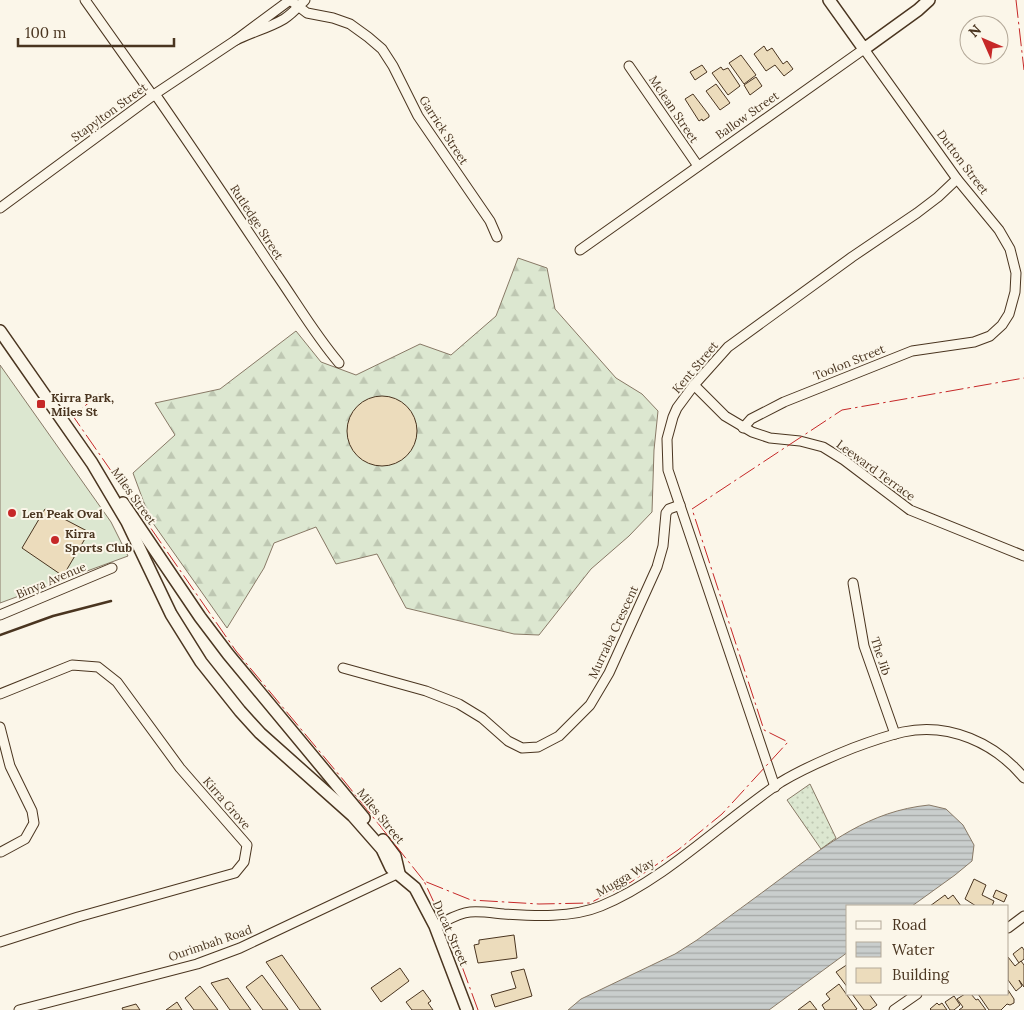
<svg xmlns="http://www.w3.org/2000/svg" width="1024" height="1010" font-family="Lora,serif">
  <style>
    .green { fill: url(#green-dots); stroke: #887966 }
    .forest { fill: url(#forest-firs); stroke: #887966 }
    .pitch { fill: #dce7d0; stroke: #887966 }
    .water { fill: url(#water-rules); stroke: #887966 }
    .building { fill: #ecdcbc; stroke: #4a3520 }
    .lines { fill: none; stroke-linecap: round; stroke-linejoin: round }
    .minor-casing { stroke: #4a3520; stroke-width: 11 }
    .tertiary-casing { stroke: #4a3520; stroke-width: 14 }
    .minor { stroke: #fbf6e9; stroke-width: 9 }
    .tertiary { stroke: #fbf6e9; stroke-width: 11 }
    .wall { stroke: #4a3520; stroke-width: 2.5 }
    .power { stroke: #c62828; stroke-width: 1; stroke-dasharray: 18 4 2.5 4; stroke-linecap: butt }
    .poi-dot { fill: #c62828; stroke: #fbf6e9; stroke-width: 2 }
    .labels { text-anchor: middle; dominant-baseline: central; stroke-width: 4; stroke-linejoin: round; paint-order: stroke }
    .street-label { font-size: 12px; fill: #4a3520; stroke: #fbf6e9 }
    .poi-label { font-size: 12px; font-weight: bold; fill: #4a3520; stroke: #fbf6e9; text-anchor: start }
  </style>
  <defs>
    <pattern id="green-dots" width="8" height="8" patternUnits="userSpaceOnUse" patternTransform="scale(1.25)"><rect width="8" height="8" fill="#dce7d0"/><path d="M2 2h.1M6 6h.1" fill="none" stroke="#bec7b2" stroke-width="1.8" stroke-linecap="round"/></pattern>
    <pattern id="forest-firs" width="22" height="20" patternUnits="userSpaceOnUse" patternTransform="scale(1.25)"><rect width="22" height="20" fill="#dce7d0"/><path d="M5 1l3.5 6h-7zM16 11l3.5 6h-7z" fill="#bec7b2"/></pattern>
    <pattern id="water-rules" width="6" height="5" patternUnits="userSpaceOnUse" patternTransform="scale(1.25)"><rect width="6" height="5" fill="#c9cecd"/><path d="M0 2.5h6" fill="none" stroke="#a5a8a6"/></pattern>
  </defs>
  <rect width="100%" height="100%" fill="#fbf6e9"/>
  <polygon class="green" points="810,784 836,838 821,849 787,800"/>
  <polygon class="forest" points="518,258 547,268 555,309 616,378 642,394 658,411 654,450 652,512 629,536 591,569 539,635 514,634 406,608 377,554 336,564 316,527 274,543 264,568 227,628 150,519 133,473 175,435 155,403 220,389 296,331 321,362 356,375 420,344 451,355 496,316"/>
  <polygon class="pitch" points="0,365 111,522 128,556 0,603"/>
  <path class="water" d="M929 805 946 809 963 825 974 845 972 861 955 875 912 906H848V952L769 1010H568L581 999 675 954 697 940C726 919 755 898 783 877 829 843 869 811 929 805Z"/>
  <g class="building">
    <polygon points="764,46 767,51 772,48 783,64 787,61 793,69 784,76 775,65 766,71 754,54"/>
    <polygon points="741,55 756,75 744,84 729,63"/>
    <polygon points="702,65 707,72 695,80 690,72"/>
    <polygon points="721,67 723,70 728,68 740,86 728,95 712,73"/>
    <polygon points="756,77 762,86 750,95 744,85"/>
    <polygon points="716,84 730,103 720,110 706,91"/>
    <polygon points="693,94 709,115 709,117 703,121 702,119 699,121 685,99"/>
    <circle cx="382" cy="431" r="35"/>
    <polygon points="45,509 89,532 63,576 22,548"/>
    <polygon points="974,879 986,885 982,895 994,901 992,906 976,906 965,899"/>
    <polygon points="996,890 1007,895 1004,902 993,897"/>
    <polygon points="945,895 948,899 953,895 961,906 930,906"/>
    <polygon points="514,935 517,958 478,963 474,945 479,944 479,940"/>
    <polygon points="1022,947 1024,950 1024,959 1019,963 1013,954"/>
    <polygon points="282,955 321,1010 300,1010 266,962"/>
    <polygon points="1008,957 1015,966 1021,961 1024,965 1024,987 1019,980 1022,986 1016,991 1008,980"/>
    <polygon points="848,964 848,988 836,972"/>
    <polygon points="400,968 409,981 381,1002 371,988"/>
    <polygon points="524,969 532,996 495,1007 491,995 516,988 511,972"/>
    <polygon points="262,975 288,1010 263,1010 246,987"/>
    <polygon points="228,978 251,1010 230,1010 211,983"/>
    <polygon points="839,984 857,1009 855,1010 825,1010 822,1005 830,999 826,994"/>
    <polygon points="200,986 218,1010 194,1010 185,998"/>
    <polygon points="423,990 431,1001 428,1003 433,1010 412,1010 406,1002"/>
    <polygon points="1008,990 1014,999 1014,1003 1010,1005 1007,1004 1001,1010 989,1010 978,994 1008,994"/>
    <polygon points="852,994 869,994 877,1005 870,1010 864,1010"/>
    <polygon points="965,994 971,994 976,1000 978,999 986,1010 959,1010 963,1007 957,999"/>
    <polygon points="954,996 960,1005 954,1010 950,1010 945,1002"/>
    <polygon points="810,1001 817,1010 798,1010"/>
    <polygon points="177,1002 182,1010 166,1010"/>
    <polygon points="937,1003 939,1005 942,1003 947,1010 931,1010 930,1009"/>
    <polygon points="136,1004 140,1010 123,1010 122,1008"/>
  </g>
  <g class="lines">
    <defs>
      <g id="minor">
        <polyline points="85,0 153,96"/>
        <path d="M305 0C299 6 292 14 284 19 269 28 252 32 236 40L290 0 307 13 333 18 350 24 368 37 382 49 393 66 418 116 490 221 497 237"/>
        <polyline points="629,66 698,166"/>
        <path d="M155 94C196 153 235 212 275 272 296 302 315 335 339 363"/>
        <polyline points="0,208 155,94 236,40"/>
        <polyline points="580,250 864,49 957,179 999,230 1010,249 1016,273 1015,292 1009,314 1002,325 990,336 974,342 912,351 784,402 751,419 743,428"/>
        <polyline points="694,385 725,416 752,432 770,438 800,441 823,447 844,460 910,510 1024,556"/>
        <polyline points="853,583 864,646 895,734"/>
        <polyline points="0,615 112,568"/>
        <polyline points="343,668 426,691 459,704 482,718 508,741 522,748 538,747 559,736 590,705 609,673 657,567 663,546 666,513 669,509 680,505"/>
        <polyline points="0,694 72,665 98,667 117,682 180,768 247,845 244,862 235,873 78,917 0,942"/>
        <polyline points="0,727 10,766 32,811 34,823 25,839 1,852"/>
        <polyline points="775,787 668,470 667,439 673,417 677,408 694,385 728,347 852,257 917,213 938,197 957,179"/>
        <path d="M435 926C446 921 458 913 470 912 481 911 493 913 504 914 535 916 572 918 601 906 665 880 723 821 781 782 804 768 828 758 853 748 869 742 886 736 903 732 949 722 995 743 1024 778"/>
        <polyline points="1008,928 1024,916"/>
        <polyline points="19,1010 197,964 240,948 399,873"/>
        <polyline points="894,1010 917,994"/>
      </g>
      <g id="tertiary">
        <polyline points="829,0 864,49 918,10 929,0"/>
        <polyline points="0,331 92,463 127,522 171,614 201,662 240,711 260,733 353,816 382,849 391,868 415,888 435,926 467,1010"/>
        <polyline points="123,503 200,617 228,654 364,818"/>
        <polyline points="383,840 395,856 399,873"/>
      </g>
    </defs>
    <use href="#minor" class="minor-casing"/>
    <use href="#tertiary" class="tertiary-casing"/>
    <use href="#minor" class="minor"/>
    <use href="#tertiary" class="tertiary"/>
    <polyline class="wall" points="0,635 53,616 111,601"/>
    <g class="power">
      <polyline points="1016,0 1024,70"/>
      <polyline points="99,394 73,416 236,651 345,782 424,881"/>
      <polyline points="478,1010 456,950 424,881 471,900 539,904 590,903 631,882 678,850 722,814 788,742 764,730 692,509 842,410 1024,378"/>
    </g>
  </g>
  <g class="poi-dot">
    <rect x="36" y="399" width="10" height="10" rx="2.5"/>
    <circle cx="12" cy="513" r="5"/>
    <circle cx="55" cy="540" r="5"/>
  </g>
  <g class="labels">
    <g class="street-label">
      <text transform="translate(674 109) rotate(56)">Mclean Street</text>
      <text transform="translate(109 112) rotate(-36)">Stapylton Street</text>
      <text transform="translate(747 115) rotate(-35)">Ballow Street</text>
      <text transform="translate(444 130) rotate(57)">Garrick Street</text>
      <text transform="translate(963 162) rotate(53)">Dutton Street</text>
      <text transform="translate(257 222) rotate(57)">Rutledge Street</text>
      <text transform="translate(849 362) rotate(-22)">Toolon Street</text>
      <text transform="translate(695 367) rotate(-50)">Kent Street</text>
      <text transform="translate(876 470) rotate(36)">Leeward Terrace</text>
      <text transform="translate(134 496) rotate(54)">Miles Street</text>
      <text transform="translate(51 580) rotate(-23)">Binya Avenue</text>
      <text transform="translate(613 632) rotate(-65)">Murraba Crescent</text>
      <text transform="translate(881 656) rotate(72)">The Jib</text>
      <text transform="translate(227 803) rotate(49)">Kirra Grove</text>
      <text transform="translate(381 816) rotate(51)">Miles Street</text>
      <text transform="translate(625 877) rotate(-30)">Mugga Way</text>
      <text transform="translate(451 933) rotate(66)">Ducat Street</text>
      <text transform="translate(210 943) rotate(-19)">Ourimbah Road</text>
    </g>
    <g class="poi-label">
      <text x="51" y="397">Kirra Park,<tspan x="51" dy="14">Miles St</tspan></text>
      <text x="22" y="513">Len Peak Oval</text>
      <text x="65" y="533">Kirra<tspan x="65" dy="14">Sports Club</tspan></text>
    </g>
  </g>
  <rect x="846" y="905" width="162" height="90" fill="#fbf6e9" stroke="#b4a999"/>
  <rect x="856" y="921" width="25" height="8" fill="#fbf6e9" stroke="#b4a999"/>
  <text x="892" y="930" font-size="15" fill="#4a3520">Road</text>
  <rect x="856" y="942" width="25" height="15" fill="url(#water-rules)" stroke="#b4a999"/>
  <text x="892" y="955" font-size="15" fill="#4a3520">Water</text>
  <rect x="856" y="968" width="25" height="15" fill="#ecdcbc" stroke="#b4a999"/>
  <text x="892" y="980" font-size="15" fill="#4a3520">Building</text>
  <g transform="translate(984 40) rotate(315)"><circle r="24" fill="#fbf6e9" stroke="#b4a999"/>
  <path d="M0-4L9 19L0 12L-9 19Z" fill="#c62828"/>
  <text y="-8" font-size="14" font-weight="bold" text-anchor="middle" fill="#4a3520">N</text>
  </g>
  <path d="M18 38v8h156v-8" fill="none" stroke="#4a3520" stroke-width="2.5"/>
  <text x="25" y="38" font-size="15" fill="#4a3520" stroke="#fbf6e9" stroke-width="4" paint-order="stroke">100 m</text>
</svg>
